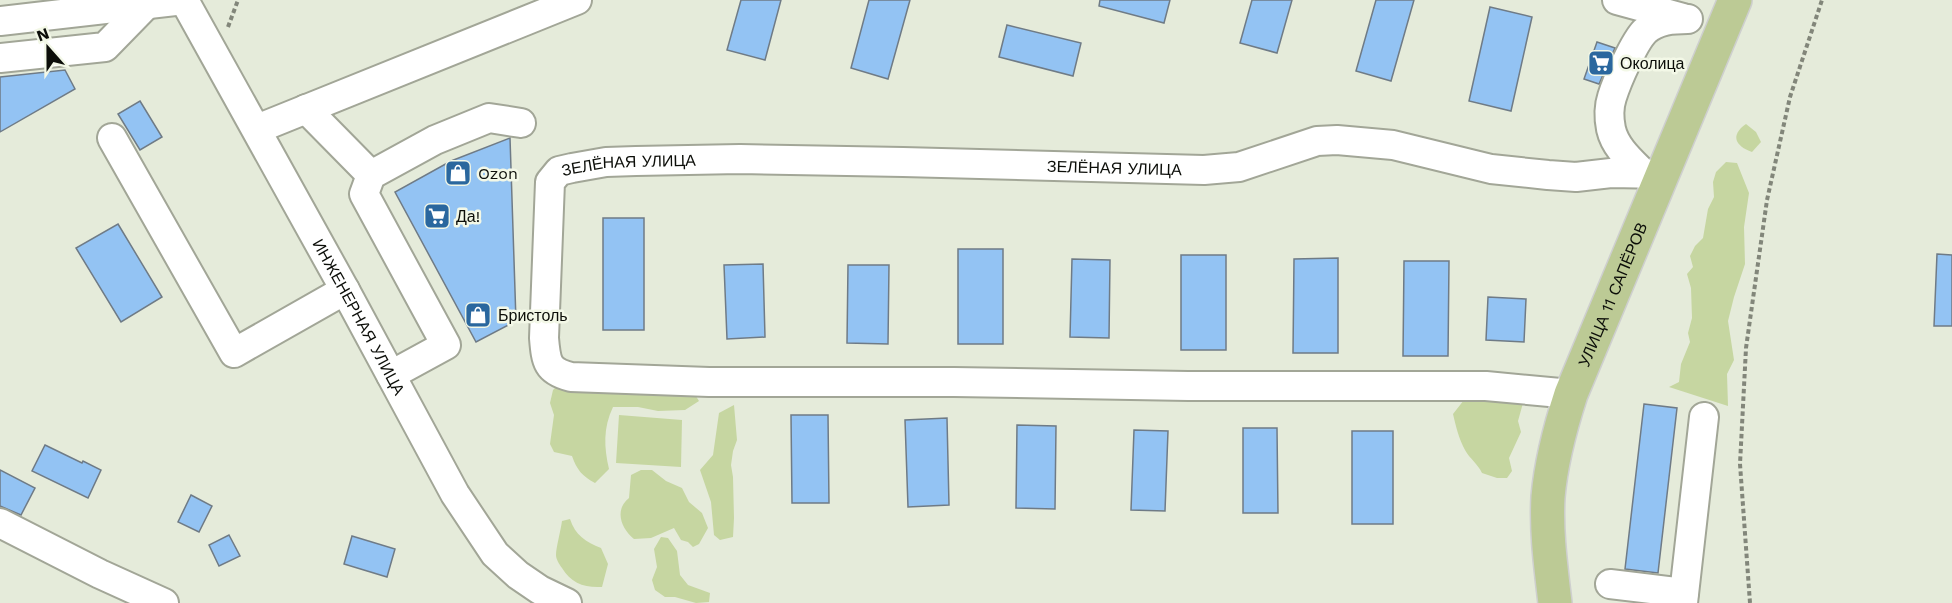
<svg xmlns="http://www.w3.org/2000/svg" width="1952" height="603" font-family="'Work Sans',sans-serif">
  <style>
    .green { fill: #c6d6a1 }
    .building { fill: #93c3f3; stroke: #6f7b86; stroke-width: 1.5 }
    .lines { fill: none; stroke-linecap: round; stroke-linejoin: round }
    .minor-casing { stroke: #a2a697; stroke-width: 32 }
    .major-casing { stroke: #cecfce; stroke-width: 36 }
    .path { stroke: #82867a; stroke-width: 4; stroke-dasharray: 4.5 3; stroke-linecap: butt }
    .minor { stroke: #fff; stroke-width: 28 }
    .major { stroke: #bcca95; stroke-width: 33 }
    .labels { text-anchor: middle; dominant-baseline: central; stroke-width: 5; stroke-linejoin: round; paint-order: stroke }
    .poi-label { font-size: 16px; fill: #0c0e09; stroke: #f3f8e7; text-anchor: start }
    .street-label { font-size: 16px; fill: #0c0e09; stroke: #f3f8e7 }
  </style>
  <rect width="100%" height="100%" fill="#e5ebda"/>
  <g class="green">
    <path d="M1746 124 1756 132 1761 142 1752 152C1735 146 1730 135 1746 124Z"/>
    <polygon points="1726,162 1737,163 1749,193 1744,227 1745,264 1734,297 1728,321 1734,360 1727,374 1728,406 1669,387 1679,382 1681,364 1690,342 1688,333 1692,318 1691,288 1687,274 1693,267 1690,256 1695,246 1703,238 1708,209 1714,197 1713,182 1716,172"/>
    <path d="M561 382 692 390 699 401 685 410 658 411 638 407H613C603 428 604 447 609 469L595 483C582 476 577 470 572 456L554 452 550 444 554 415 550 403 553 390Z"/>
    <path d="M1462 387 1523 403 1518 421 1521 432 1509 458 1512 471 1507 478H1497L1482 473C1478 464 1470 459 1465 450 1459 439 1456 427 1453 414L1464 400Z"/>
    <polygon points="734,405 737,440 733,451 731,465 733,477 734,518 733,537 720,540 714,535 711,502 700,470 713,455 719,413"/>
    <polygon points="619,415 682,420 681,467 616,463"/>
    <path d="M641 470H652L666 481 682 488 689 502 702 513 708 528 699 544 693 547 688 542 681 540 674 528 651 538 634 539C621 528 614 510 629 498L631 475Z"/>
    <path d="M570 519C575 535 586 542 601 548L608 564 602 587C584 588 571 583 562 568 559 564 556 559 556 555 556 548 561 529 562 521Z"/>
    <polygon points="661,537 668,538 677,551 680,575 688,585 710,593 709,602 696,603 675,597 665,597 655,590 652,580 657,567 654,549"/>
  </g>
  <g class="building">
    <polygon points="741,0 781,0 765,60 727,50"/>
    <polygon points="869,0 910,0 888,79 851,68"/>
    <polygon points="1100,0 1170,0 1164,23 1099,6"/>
    <polygon points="1252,0 1292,0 1277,53 1240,43"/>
    <polygon points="1376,0 1414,0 1391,81 1356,71"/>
    <polygon points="1490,7 1532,17 1511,111 1469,101"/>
    <polygon points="1007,25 1081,43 1073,76 999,57"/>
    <polygon points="1597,42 1615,48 1599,84 1584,79"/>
    <polygon points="65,70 75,89 0,132 0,77"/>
    <polygon points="140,101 162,137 140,150 118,114"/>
    <polygon points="510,138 516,321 476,342 395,192 451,161"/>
    <rect x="603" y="218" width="41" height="112"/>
    <polygon points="118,224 162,297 121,322 76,248"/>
    <rect x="958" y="249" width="45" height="95"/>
    <polygon points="1937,254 1952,255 1952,326 1934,326"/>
    <rect x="1181" y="255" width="45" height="95"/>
    <polygon points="1338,258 1338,353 1293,353 1294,259"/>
    <polygon points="1072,259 1110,260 1109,338 1070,337"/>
    <polygon points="1404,261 1449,261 1448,356 1403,356"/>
    <polygon points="763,264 765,337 727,339 724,265"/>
    <polygon points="848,265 889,265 888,344 847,343"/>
    <polygon points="1488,297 1526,299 1524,342 1486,340"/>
    <polygon points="1644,404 1677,408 1658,573 1625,569"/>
    <polygon points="791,415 828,415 829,503 792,503"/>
    <polygon points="947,418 949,505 908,507 905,420"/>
    <polygon points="1017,425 1056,426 1055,509 1016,508"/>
    <polygon points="1243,428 1277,428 1278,513 1243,513"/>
    <polygon points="1134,430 1168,431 1165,511 1131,510"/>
    <rect x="1352" y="431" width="41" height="93"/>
    <polygon points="45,445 82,463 83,461 101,470 88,498 32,471"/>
    <polygon points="0,470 35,488 21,515 0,506"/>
    <polygon points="191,495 212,506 199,532 178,522"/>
    <polygon points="229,535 240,556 219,566 209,545"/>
    <polygon points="352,536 395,549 387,577 344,564"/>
  </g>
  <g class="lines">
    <defs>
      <g id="minor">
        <path id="s1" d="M184 0 345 290 455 494 495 554 518 575 540 590 567 603"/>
        <polyline points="1617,0 1683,18"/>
        <polyline points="0,21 184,0"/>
        <polyline points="0,58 105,47 146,5"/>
        <polyline points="306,109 371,175"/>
        <polyline points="257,129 577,0"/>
        <polyline points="112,138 234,353 345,290"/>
        <path d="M1643 173C1630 160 1615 147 1611 129 1609 119 1609 106 1612 97 1617 81 1634 42 1645 31 1657 20 1673 19 1688 19"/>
        <polyline points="391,375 446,345 364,194 371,175 435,140 489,118 521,123"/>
        <path id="s2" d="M1571 394 1486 386H1188L954 382H709L571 377C547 371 546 362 544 338L550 182 559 171 572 168 606 162 636 161 740 159 903 162 1204 170 1239 167 1317 141 1337 140 1393 145 1491 169 1548 175 1576 177 1611 173 1664 174"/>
        <polyline points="0,523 100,574 164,603"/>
        <polyline points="1610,584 1684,593"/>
        <polyline points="1683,603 1704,417"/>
      </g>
      <g id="major">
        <path id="s3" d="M1555 603C1551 568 1546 533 1548 497 1551 462 1560 428 1571 394L1735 0"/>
      </g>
    </defs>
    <use href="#minor" class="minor-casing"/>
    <use href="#major" class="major-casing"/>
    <g class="path">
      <polyline points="228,27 238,0"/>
      <polyline points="1750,603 1740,464 1746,348 1767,200 1790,97 1822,0"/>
    </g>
    <use href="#minor" class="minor"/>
    <use href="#major" class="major"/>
  </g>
  <defs>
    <symbol id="supermarket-square" viewBox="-11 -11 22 22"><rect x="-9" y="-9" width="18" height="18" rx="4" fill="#2a679e" stroke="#f3f8e7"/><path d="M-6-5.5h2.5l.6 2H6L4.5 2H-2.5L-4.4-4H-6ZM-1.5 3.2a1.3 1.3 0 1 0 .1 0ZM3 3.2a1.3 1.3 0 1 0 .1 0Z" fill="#fff"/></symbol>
    <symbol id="shop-square" viewBox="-11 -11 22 22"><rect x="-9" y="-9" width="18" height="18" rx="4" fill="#2a679e" stroke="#f3f8e7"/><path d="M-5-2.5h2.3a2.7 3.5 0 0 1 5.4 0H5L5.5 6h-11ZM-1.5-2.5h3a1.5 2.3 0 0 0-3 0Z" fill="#fff"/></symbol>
  </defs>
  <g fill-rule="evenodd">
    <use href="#supermarket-square" x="1586" y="48" width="30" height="30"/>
    <use href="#shop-square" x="443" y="158" width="30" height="30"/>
    <use href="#supermarket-square" x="422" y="201" width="30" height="30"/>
    <use href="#shop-square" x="463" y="300" width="30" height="30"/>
  </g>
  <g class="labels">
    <g class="poi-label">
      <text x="1620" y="63">Околица</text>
      <text x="478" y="173">Ozon</text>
      <text x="456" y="216">Да!</text>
      <text x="498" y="315">Бристоль</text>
    </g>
    <g class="street-label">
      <text stroke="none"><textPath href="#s2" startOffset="1294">ЗЕЛЁНАЯ УЛИЦА</textPath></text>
      <text stroke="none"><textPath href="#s2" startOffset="1780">ЗЕЛЁНАЯ УЛИЦА</textPath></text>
      <text stroke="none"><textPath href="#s3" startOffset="320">УЛИЦА 11 САПЁРОВ</textPath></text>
      <text stroke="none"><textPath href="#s1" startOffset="362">ИНЖЕНЕРНАЯ УЛИЦА</textPath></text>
    </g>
  </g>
  <g transform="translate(48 48) rotate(339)" stroke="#f3f8e7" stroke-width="4.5" paint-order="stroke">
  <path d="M0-4.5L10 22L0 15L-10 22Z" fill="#0c0e09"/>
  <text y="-9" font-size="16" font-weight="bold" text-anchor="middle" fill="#0c0e09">N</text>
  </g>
</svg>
